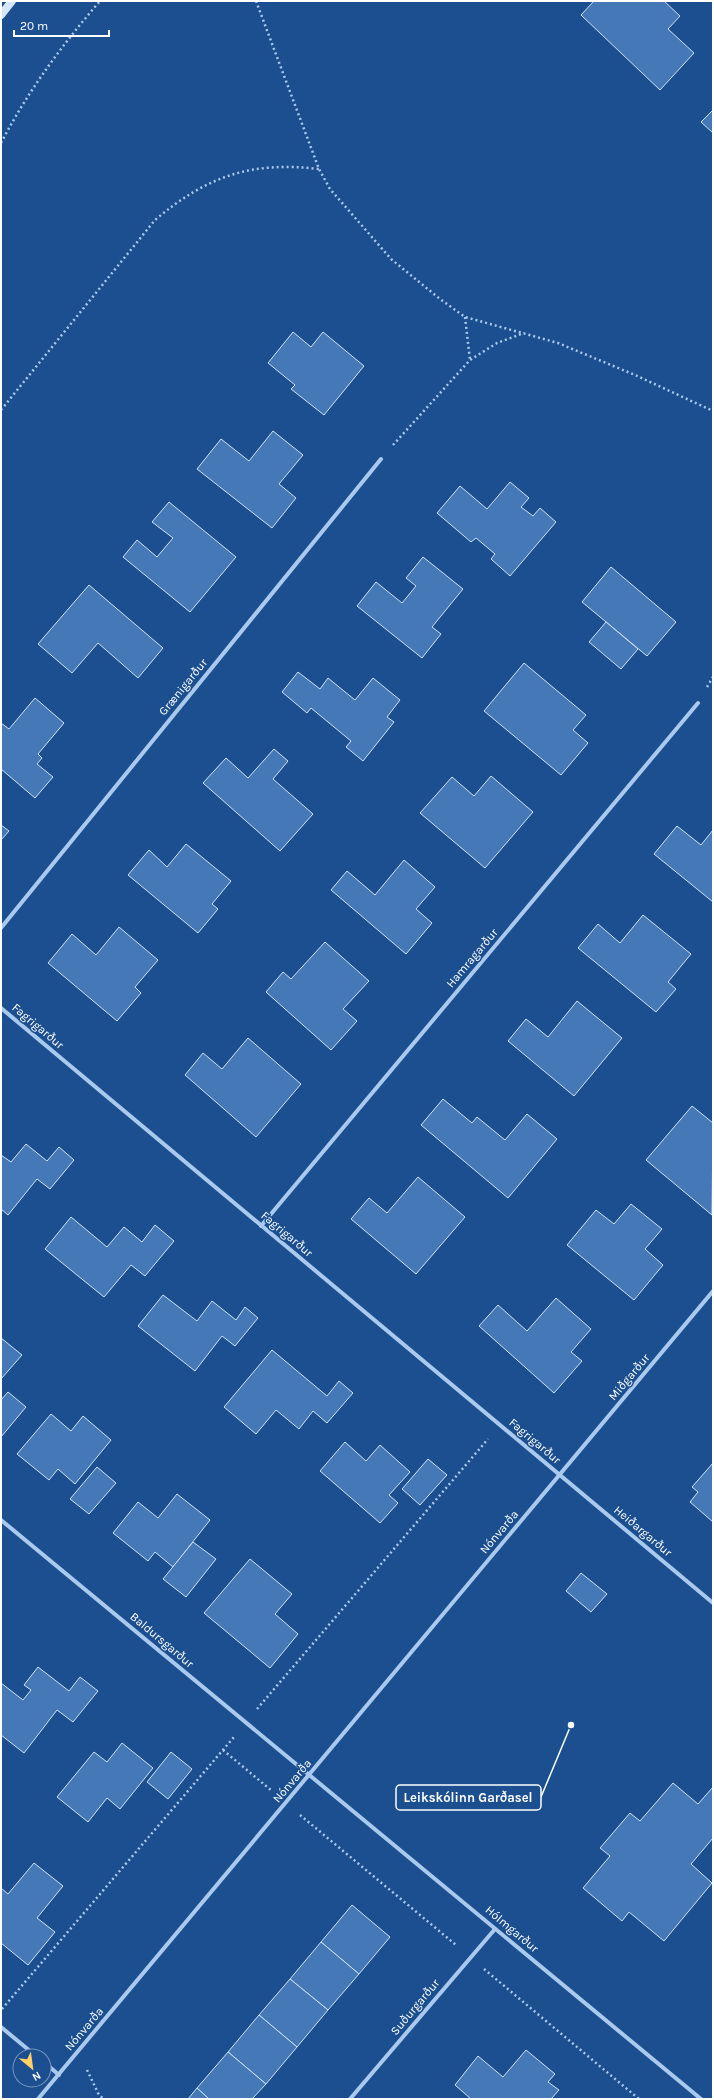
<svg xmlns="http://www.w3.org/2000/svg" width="714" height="2100" font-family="Karla,sans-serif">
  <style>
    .building { fill: #4478b7; stroke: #cfe3fa }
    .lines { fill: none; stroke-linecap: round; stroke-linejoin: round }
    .path { stroke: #a9c9ee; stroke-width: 2.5; stroke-dasharray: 2 3; stroke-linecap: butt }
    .street { stroke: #a9c9ee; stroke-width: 4 }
    .secondary { stroke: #d6e6fa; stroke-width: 8 }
    .labels { text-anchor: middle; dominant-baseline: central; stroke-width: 3; stroke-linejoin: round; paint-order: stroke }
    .street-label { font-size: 12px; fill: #fff; stroke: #1b4f8f }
    .leader { fill: none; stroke: #fff; stroke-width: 1.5 }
    .callout-dot { fill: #fff; stroke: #1b4f8f; stroke-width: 1.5 }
    .callout { fill: #1b4f8f; stroke: #fff; stroke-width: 1.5 }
    .callout-label { font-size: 13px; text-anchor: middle; font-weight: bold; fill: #fff }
  </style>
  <rect width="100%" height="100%" fill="#1b4f8f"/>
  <g class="building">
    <polygon points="594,1 664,1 680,16 668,29 694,53 660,90 581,15"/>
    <polygon points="713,110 713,133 701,122"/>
    <polygon points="293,332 311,347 323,332 364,366 324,415 291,389 295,385 268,363"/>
    <polygon points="273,431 303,455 279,484 296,498 272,528 197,469 221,439 249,461"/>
    <polygon points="510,482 529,498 521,507 533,516 540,508 556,522 510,576 491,559 495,554 476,538 471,542 437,513 460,486 487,509"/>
    <polygon points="169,502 236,557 190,612 123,557 137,540 157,557 173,538 152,522"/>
    <polygon points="423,557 463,589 432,627 441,634 422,658 357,606 376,582 402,603 416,586 406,578"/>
    <polygon points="611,567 676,622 647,656 582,602"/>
    <polygon points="89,585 163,648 138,678 98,643 72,673 38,644"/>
    <polygon points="606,622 638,649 621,669 589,642"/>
    <polygon points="524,663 586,715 573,730 588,743 561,775 484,711"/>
    <polygon points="298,672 320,689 328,678 355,700 373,678 400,700 387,717 394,722 363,761 346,747 351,741 311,708 307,713 282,692"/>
    <polygon points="35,698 64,723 38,754 42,758 37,764 53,777 35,798 1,769 1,723 9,729"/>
    <polygon points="274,749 288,761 273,779 313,814 280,851 203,783 226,758 248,778"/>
    <polygon points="491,776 533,812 485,868 420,813 452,777 474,796"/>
    <polygon points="1,825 9,831 1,840"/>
    <polygon points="677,826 701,845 713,830 713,902 654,854"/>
    <polygon points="186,844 231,881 212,904 218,909 198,933 128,875 149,850 167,867"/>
    <polygon points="404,860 435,887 416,909 432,923 406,954 331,890 347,871 375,895"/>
    <polygon points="643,915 691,954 668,982 676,989 656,1012 578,948 598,924 620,943"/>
    <polygon points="119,927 158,960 135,987 141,993 117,1021 48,963 72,934 96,955"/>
    <polygon points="325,942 369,981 343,1009 357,1021 331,1050 266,992 283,972 291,979"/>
    <polygon points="577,1001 622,1038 574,1096 508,1041 526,1019 548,1037"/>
    <polygon points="248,1038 301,1084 256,1137 185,1075 203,1053 222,1069"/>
    <polygon points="443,1099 472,1123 477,1117 505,1140 527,1114 557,1139 508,1198 421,1125"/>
    <polygon points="692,1106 713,1123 712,1215 646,1160"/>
    <polygon points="26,1144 47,1161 59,1147 74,1160 50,1189 37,1179 8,1215 1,1209 1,1155 11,1162"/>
    <polygon points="418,1177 465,1217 416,1274 351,1219 369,1198 387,1213"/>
    <polygon points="631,1204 662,1229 645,1249 663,1265 634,1300 567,1245 596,1210 614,1224"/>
    <polygon points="71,1217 107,1247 124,1227 142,1242 155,1225 174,1241 145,1276 131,1265 104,1297 45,1249"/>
    <polygon points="163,1295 197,1321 212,1301 236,1320 245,1307 258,1318 235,1346 222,1336 195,1371 138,1326"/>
    <polygon points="556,1298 591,1329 571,1352 582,1361 554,1393 479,1326 498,1305 527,1331"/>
    <polygon points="1,1338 22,1355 1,1379"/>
    <polygon points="272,1350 327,1396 339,1381 353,1393 327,1423 313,1411 299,1429 276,1410 256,1434 224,1407"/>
    <polygon points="8,1392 26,1407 1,1437 1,1400"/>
    <polygon points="51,1414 71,1431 83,1416 111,1440 75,1484 58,1469 49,1480 17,1454"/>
    <polygon points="345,1442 366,1461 380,1445 410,1472 389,1495 398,1503 380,1523 320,1471"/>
    <polygon points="428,1459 447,1475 420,1505 402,1489"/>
    <polygon points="713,1463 713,1522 690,1502 698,1492 692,1487"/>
    <polygon points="97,1467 116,1483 89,1514 70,1499"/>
    <polygon points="177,1494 210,1520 173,1567 155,1552 148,1561 113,1533 138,1502 158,1518"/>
    <polygon points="193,1542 216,1559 186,1597 163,1579"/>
    <polygon points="250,1559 292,1594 275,1614 298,1634 270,1668 204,1613"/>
    <polygon points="581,1573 607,1594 591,1612 566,1591"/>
    <polygon points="38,1667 69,1691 80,1677 98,1691 73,1722 57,1710 24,1753 1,1735 1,1683 23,1700 31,1690 24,1685"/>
    <polygon points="122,1743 153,1768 120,1809 107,1798 88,1822 57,1797 94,1752 107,1762"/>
    <polygon points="171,1752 192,1769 168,1799 147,1782"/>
    <polygon points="673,1783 698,1804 713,1787 713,1838 691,1864 712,1883 664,1941 629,1912 622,1921 583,1888 610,1856 600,1848 630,1813 640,1821"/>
    <polygon points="34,1863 63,1886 37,1918 55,1932 28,1965 1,1943 1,1888 8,1894"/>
    <polygon points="352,1905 390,1937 359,1974 321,1942"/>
    <polygon points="321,1942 359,1974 328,2010 290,1979"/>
    <polygon points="290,1979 328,2010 297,2047 259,2015"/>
    <polygon points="259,2015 297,2047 266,2084 228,2052"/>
    <polygon points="526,2050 555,2074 548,2082 559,2090 551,2099 471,2099 455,2085 478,2056 503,2077"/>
    <polygon points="228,2052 266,2084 252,2099 209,2099 197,2088"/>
    <polygon points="197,2088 209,2099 188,2099"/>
  </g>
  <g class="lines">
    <g class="path">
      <polyline points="256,1 319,169 330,189 391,259 440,299 465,317 558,343 635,375 713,411"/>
      <path d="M1 143C28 91 62 45 100 1"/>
      <polyline points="465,317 470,360"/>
      <path d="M1 410 155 220C207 176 251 161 319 169"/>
      <polyline points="393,445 470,360 497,343 524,333"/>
      <polyline points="707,687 713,677"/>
      <polyline points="257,1709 488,1439"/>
      <polyline points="223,1750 272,1791"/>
      <polyline points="300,1815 456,1945"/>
      <polyline points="484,1969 639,2099"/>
      <polyline points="2,2009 234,1737"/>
      <polyline points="87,2070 99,2095 104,2099"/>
    </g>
    <g class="street">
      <polyline points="1,928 381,459"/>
      <polyline points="1,1008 713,1603"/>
      <polyline points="261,1226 698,703"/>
      <polyline points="1,1520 701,2099"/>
      <polyline points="1,2027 36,2056"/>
      <polyline points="44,2062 59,2075"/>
      <polyline points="38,2099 713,1291"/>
      <polyline points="350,2099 495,1929"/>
    </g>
    <polyline class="secondary" points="1,15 12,1"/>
  </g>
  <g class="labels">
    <g class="street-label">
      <text transform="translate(183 687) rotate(-51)">Grænigarður</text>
      <text transform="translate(472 958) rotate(-50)">Hamragarður</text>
      <text transform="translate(38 1026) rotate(40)">Fagrigarður</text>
      <text transform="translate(287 1234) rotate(40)">Fagrigarður</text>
      <text transform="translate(629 1377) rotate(-50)">Miðgarður</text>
      <text transform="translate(535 1441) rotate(40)">Fagrigarður</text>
      <text transform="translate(643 1531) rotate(40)">Heiðargarður</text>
      <text transform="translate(499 1532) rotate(-50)">Nónvarða</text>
      <text transform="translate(162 1640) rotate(40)">Baldursgarður</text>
      <text transform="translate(292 1781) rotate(-50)">Nónvarða</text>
      <text transform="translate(512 1929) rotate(40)">Hólmgarður</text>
      <text transform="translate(415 2007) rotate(-50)">Suðurgarður</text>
      <text transform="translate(84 2029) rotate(-50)">Nónvarða</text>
    </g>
  </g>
  <path class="leader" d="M571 1725L541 1797"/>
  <circle class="callout-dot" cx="571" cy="1725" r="4"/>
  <rect class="callout" x="396" y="1785" width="145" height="25" rx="4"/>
  <g class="callout-label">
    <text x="468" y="1802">Leikskólinn Garðasel</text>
  </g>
  <rect width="714" height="2100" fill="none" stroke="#ffffff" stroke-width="4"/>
  <g transform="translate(32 2068) rotate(151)"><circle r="19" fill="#1b4f8f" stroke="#7695bc"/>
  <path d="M0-3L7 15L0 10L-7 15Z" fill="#ffd166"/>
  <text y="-6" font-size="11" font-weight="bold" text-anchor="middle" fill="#ffffff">N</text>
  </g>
  <path d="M14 30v6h95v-6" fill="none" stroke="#ffffff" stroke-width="2"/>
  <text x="20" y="30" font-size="12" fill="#ffffff" stroke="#1b4f8f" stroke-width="3" paint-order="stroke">20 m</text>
</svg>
